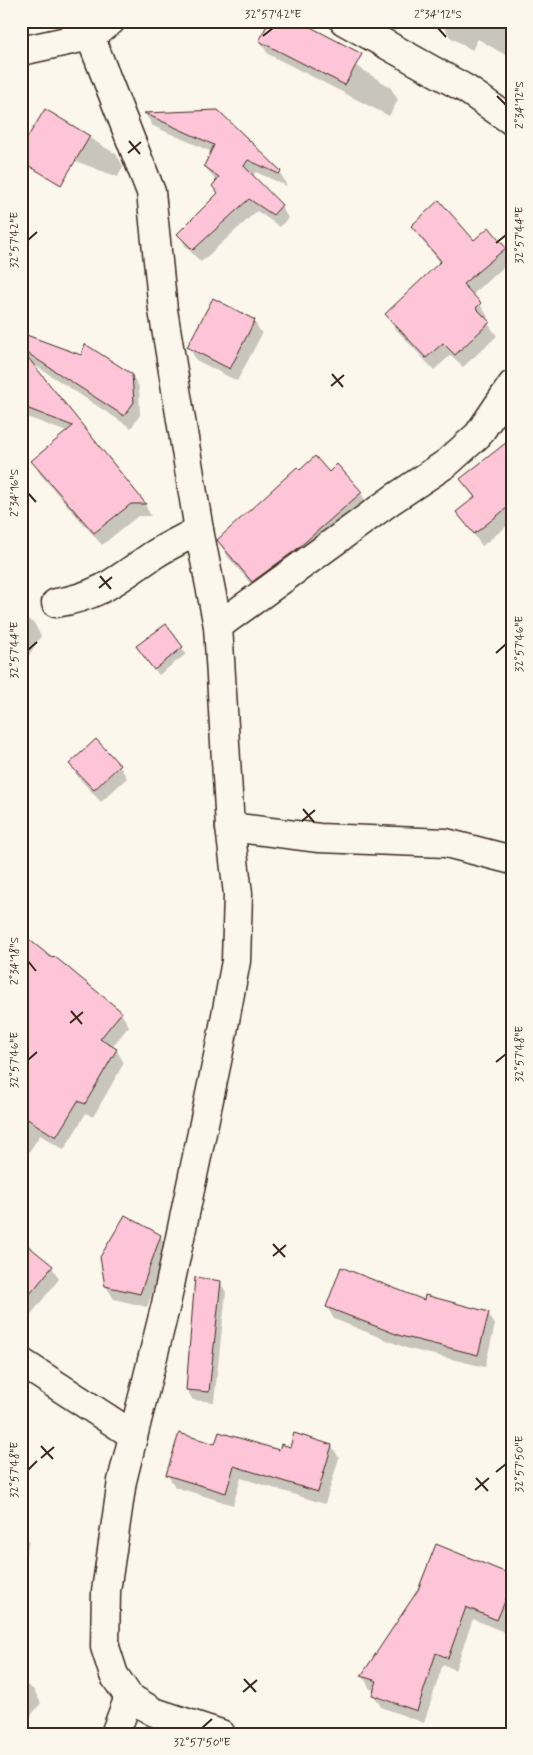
<svg xmlns="http://www.w3.org/2000/svg" width="533" height="1755" font-family="Mynerve,sans-serif">
  <style>
    .shadow { fill: #0003 }
    .building { fill: #fec5d9; stroke: #3b2a1e }
    .lines { fill: none; stroke-linecap: round; stroke-linejoin: round }
    .street-casing { stroke: #3b2a1e; stroke-width: 31 }
    .street { stroke: #fbf7ec; stroke-width: 28 }
    .ticks { fill: none; stroke: #3b2a1e; stroke-width: 2 }
    .neatline { fill: none; stroke: #3b2a1e; stroke-width: 2 }
    .ticks-label { font-size: 12px; text-anchor: middle; fill: #3b2a1e }
  </style>
  <rect width="100%" height="100%" fill="#fbf7ec"/>
  <filter id="ink" filterUnits="userSpaceOnUse"><feTurbulence type="fractalNoise" baseFrequency=".02" numOctaves="2"/><feDisplacementMap in="SourceGraphic" scale="10" xChannelSelector="R" yChannelSelector="G"/><feConvolveMatrix kernelMatrix="1 2 1 2 8 2 1 2 1" color-interpolation-filters="sRGB"/></filter>
  <g filter="url(#ink)">
    <g class="shadow">
      <polygon points="283,21 390,87 398,100 389,116 268,54 260,41"/>
      <polygon points="445,21 512,21 512,47 507,56 478,39 472,50 450,37 443,25"/>
      <polygon points="45,111 116,154 123,166 118,177 38,147"/>
      <polygon points="217,111 280,172 287,186 256,172 252,177 281,206 288,218 280,227 257,211 201,262 186,247 179,234 219,195 217,182 205,166 212,152 153,126 146,115"/>
      <polygon points="412,226 505,249 512,260 472,295 480,304 488,317 485,319 497,336 463,367 451,355 434,370 394,327 387,314 441,263 420,238"/>
      <polygon points="254,321 262,334 237,381 196,360 189,347"/>
      <polygon points="21,335 132,375 139,387 140,415 131,428 30,362 145,505 151,516 138,516 102,545 40,474 33,461 67,432 27,417 21,407"/>
      <polygon points="512,439 512,522 482,546 458,512 475,499 462,480"/>
      <polygon points="300,472 329,474 361,493 371,510 263,598 228,557 218,540"/>
      <polygon points="21,615 34,623 41,636 21,668"/>
      <polygon points="165,625 186,654 159,675 141,652"/>
      <polygon points="70,765 119,765 127,778 101,802 78,777"/>
      <polygon points="21,955 52,960 54,958 121,1013 129,1026 112,1047 116,1049 124,1063 93,1117 86,1113 64,1150 40,1135 21,1164"/>
      <polygon points="160,1236 168,1249 147,1307 114,1299 106,1286"/>
      <polygon points="21,1241 52,1267 59,1279 21,1327"/>
      <polygon points="220,1282 226,1292 214,1402 193,1400 187,1390"/>
      <polygon points="425,1301 488,1313 495,1325 485,1367 409,1349 334,1319 327,1307"/>
      <polygon points="216,1446 280,1452 291,1448 332,1446 339,1458 325,1504 241,1478 233,1505 175,1487 168,1475"/>
      <polygon points="21,1528 29,1541 21,1575"/>
      <polygon points="512,1576 512,1614 504,1632 473,1619 455,1670 443,1664 424,1723 381,1707 374,1695 375,1690 370,1689 363,1676"/>
      <polygon points="21,1681 34,1690 41,1703 21,1728"/>
    </g>
    <g class="building">
      <polygon points="269,21 299,21 362,54 345,85 259,41"/>
      <polygon points="45,109 90,136 61,185 21,161 21,148"/>
      <polygon points="218,110 281,171 279,174 248,160 244,166 282,205 273,215 249,199 193,250 177,234 218,193 212,186 219,177 204,166 214,145 144,113"/>
      <polygon points="439,200 474,240 489,227 506,248 463,284 481,303 476,308 490,322 455,355 443,343 426,358 385,314 441,261 411,226"/>
      <polygon points="213,298 255,320 230,369 187,347"/>
      <polygon points="21,333 81,355 85,344 132,374 134,402 124,416 21,349"/>
      <polygon points="21,349 79,421 146,504 131,504 94,533 31,461 73,426 21,406"/>
      <polygon points="512,438 512,504 474,534 456,512 475,497 460,479"/>
      <polygon points="315,456 329,472 337,464 362,492 297,549 252,582 217,540 297,467 300,470"/>
      <polygon points="166,624 183,647 154,670 136,646"/>
      <polygon points="96,739 120,765 94,790 69,764"/>
      <polygon points="21,933 52,958 54,956 122,1012 100,1039 117,1049 85,1104 78,1101 56,1137 21,1115"/>
      <polygon points="125,1215 161,1235 140,1294 105,1286 100,1257"/>
      <polygon points="21,1240 53,1266 21,1305"/>
      <polygon points="341,1267 424,1300 425,1295 489,1312 478,1355 401,1336 326,1307"/>
      <polygon points="195,1277 221,1281 209,1392 186,1390"/>
      <polygon points="219,1432 279,1450 281,1444 290,1447 294,1433 332,1445 318,1492 234,1466 226,1493 166,1475 179,1433 215,1444"/>
      <polygon points="436,1544 512,1575 512,1585 497,1620 466,1607 448,1658 436,1653 417,1711 372,1695 377,1681 361,1676 418,1590"/>
    </g>
    <g class="lines">
      <defs>
        <g id="street">
          <polyline points="344,21 466,89 512,121"/>
          <polyline points="90,36 151,192 163,310 199,530 218,626 230,827 238,894 236,961 221,1042 166,1304 122,1481 106,1591 105,1647 114,1675 129,1697 154,1712 221,1734"/>
          <polyline points="21,51 90,36 111,21"/>
          <path d="M56 603C101 596 119 578 155 554 169 545 185 538 199 530"/>
          <polyline points="218,626 393,499 447,463 478,435 512,385"/>
          <polyline points="230,827 319,838 446,843 512,860"/>
          <polyline points="21,1362 133,1435"/>
          <polyline points="115,1734 129,1697"/>
        </g>
      </defs>
      <use href="#street" class="street-casing"/>
      <use href="#street" class="street"/>
    </g>
  </g>
  <path class="ticks" d="M438 28 446 37M263 36 273 28M497 96 506 105M129 141 140 154M128 153 141 142M28 240 37 232M496 243 506 235M332 374 343 387M331 386 344 375M28 493 36 502M100 576 111 589M99 588 112 577M28 650 37 642M496 653 506 644M303 809 314 822M302 821 315 810M28 961 36 971M71 1011 82 1024M70 1023 83 1012M28 1060 37 1052M496 1062 506 1054M273 1244 285 1257M273 1256 286 1245M41 1446 53 1459M41 1458 54 1447M28 1470 37 1461M496 1472 506 1464M476 1478 488 1491M475 1490 489 1478M244 1679 256 1692M243 1692 257 1680M202 1728 212 1719"/>
  <rect width="533" height="1755" fill="none" stroke="#fbf7ec" stroke-width="55"/>
  <rect x="28" y="28" width="478" height="1700" class="neatline"/>
  <g class="ticks-label">
    <text x="273" y="18">32°57'42"E</text>
    <text x="438" y="18">2°34'12"S</text>
    <text transform="translate(519 105) rotate(-90)" y="4">2°34'12"S</text>
    <text transform="translate(519 235) rotate(-90)" y="4">32°57'44"E</text>
    <text transform="translate(14 240) rotate(-90)" y="4">32°57'42"E</text>
    <text transform="translate(14 493) rotate(-90)" y="4">2°34'16"S</text>
    <text transform="translate(519 644) rotate(-90)" y="4">32°57'46"E</text>
    <text transform="translate(14 650) rotate(-90)" y="4">32°57'44"E</text>
    <text transform="translate(14 961) rotate(-90)" y="4">2°34'18"S</text>
    <text transform="translate(519 1054) rotate(-90)" y="4">32°57'48"E</text>
    <text transform="translate(14 1060) rotate(-90)" y="4">32°57'46"E</text>
    <text transform="translate(519 1464) rotate(-90)" y="4">32°57'50"E</text>
    <text transform="translate(14 1470) rotate(-90)" y="4">32°57'48"E</text>
    <text x="202" y="1746">32°57'50"E</text>
  </g>
</svg>
